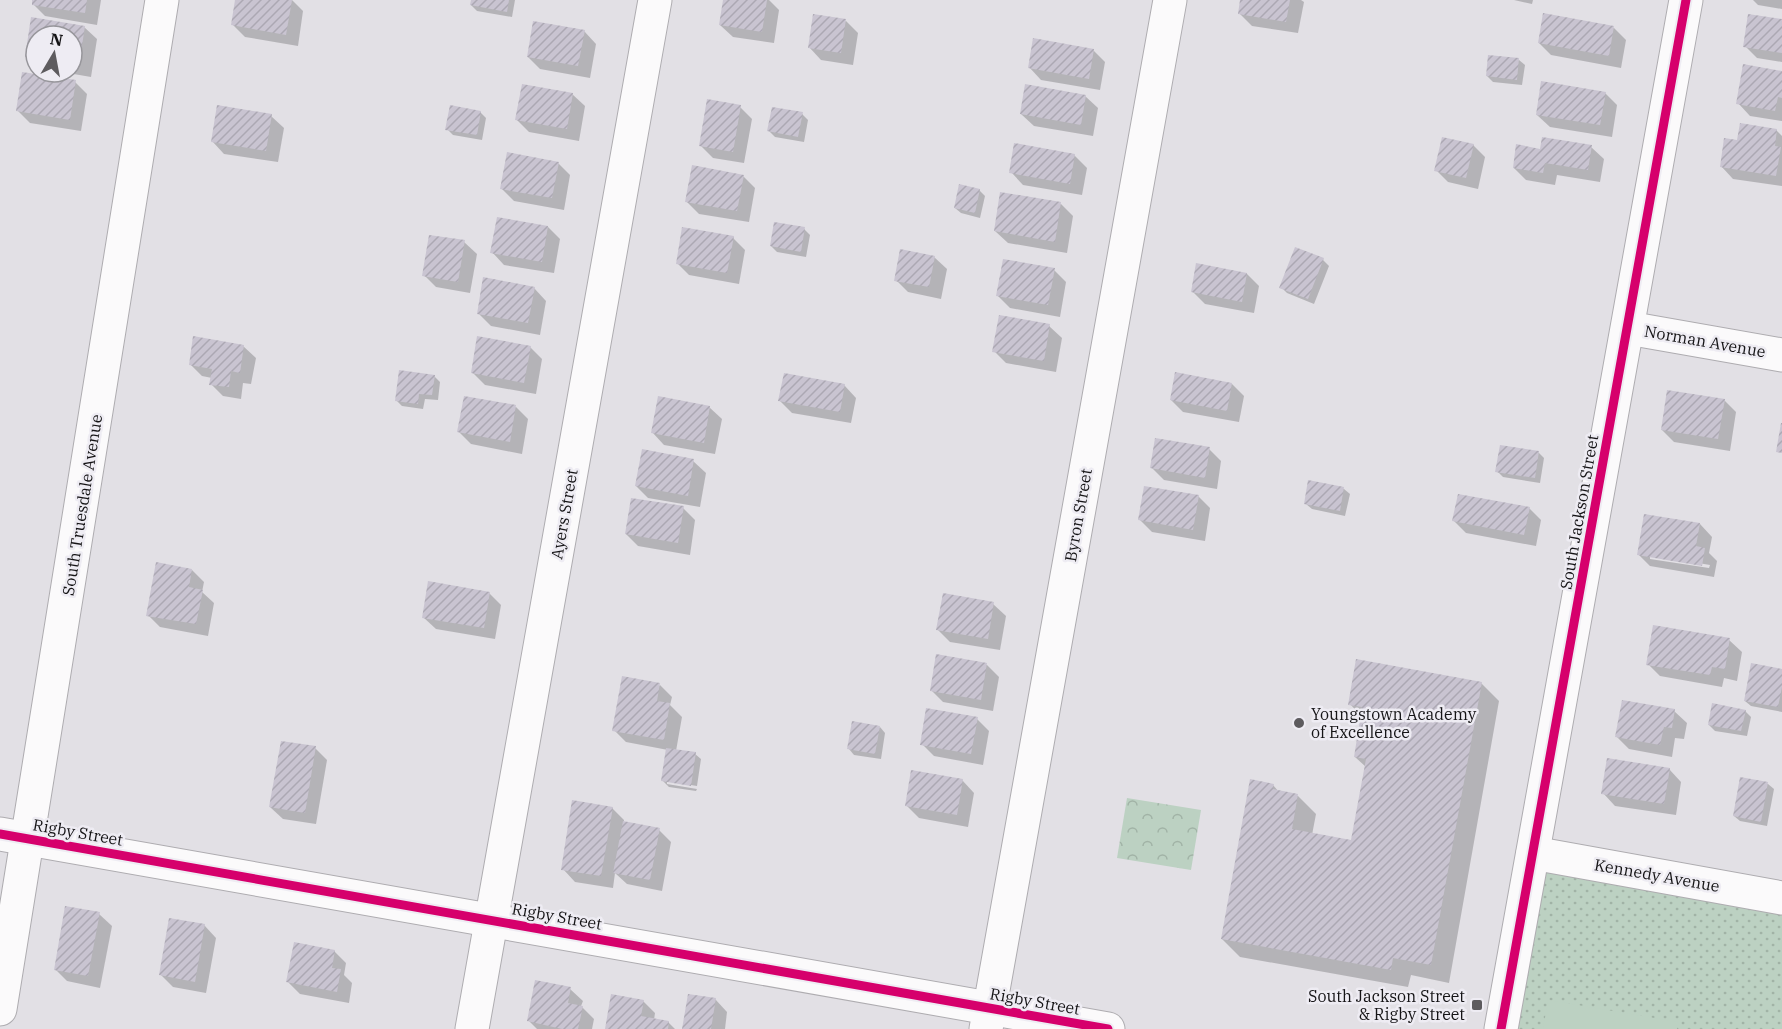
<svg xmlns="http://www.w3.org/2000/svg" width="1782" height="1029" font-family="'IBM Plex Serif',serif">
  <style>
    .grass { fill: url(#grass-dots) }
    .park { fill: url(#park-crowns) }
    .garden { fill: #bcd1c2 }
    .shadow { fill: #0003; fill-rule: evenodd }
    .building { fill: url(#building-hatch) }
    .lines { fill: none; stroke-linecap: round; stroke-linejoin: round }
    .street-casing { stroke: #aeacb0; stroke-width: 35 }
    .street { stroke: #fbfafb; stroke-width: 33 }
    .cycleway-casing { stroke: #eeecf3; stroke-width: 13 }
    .cycleway { stroke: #d6006c; stroke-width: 9 }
    .poi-dot { fill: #5d5b5e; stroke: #eeecf3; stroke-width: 2 }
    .labels { text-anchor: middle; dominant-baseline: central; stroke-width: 5; stroke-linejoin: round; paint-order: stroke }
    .street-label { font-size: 16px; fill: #151416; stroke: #eeecf3 }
    .poi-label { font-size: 16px; fill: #151416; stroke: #eeecf3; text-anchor: start }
  </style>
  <defs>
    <pattern id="grass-dots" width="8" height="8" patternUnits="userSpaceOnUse" patternTransform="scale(1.5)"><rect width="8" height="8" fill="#bcd1c2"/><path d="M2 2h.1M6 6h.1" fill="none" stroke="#a1b3a6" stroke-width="1.8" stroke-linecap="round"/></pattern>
    <pattern id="park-crowns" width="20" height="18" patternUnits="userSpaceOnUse" patternTransform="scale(1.5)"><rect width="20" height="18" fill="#bcd1c2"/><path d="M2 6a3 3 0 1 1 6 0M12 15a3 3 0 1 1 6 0" fill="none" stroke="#a1b3a6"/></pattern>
    <pattern id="building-hatch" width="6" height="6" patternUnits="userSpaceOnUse" patternTransform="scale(1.5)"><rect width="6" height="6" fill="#c9c4d1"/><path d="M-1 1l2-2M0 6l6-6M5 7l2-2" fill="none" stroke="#aca8b3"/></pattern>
  </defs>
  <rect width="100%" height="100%" fill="#e2e0e5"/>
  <polygon class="grass" points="1533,853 1782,898 1782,1029 1501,1029"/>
  <polygon class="park" points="1127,798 1201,810 1191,870 1117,858"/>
  <polygon class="garden" points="1548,1000 1678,1022 1677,1029 1543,1029"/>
  <g class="shadow">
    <polygon points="34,0 101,0 97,25 45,16 33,4"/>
    <polygon points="236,0 292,0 303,11 298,46 245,37 232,24"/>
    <polygon points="472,0 515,0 512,17 477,11 471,5"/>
    <polygon points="724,0 769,0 779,10 774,43 733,37 720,25"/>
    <polygon points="1242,0 1301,0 1304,2 1298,33 1252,26 1239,13"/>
    <polygon points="1514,0 1533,0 1532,4"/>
    <polygon points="1753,0 1782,0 1782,9 1758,5"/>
    <polygon points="33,19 84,27 97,39 91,77 62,72 72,72 72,36 36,36 36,65 27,56"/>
    <polygon points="846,21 858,33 853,65 821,60 809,47"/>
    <polygon points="1782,21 1782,62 1757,58 1745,46"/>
    <polygon points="1614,28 1626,40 1621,68 1551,55 1539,43"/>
    <polygon points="584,31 596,44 590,78 540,69 528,57"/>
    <polygon points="1093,50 1105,62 1100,90 1041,80 1029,67"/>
    <polygon points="1519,60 1525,65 1522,85 1493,82 1487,76"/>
    <polygon points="1782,72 1782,121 1750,116 1738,103"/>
    <polygon points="75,82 87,94 81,131 30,123 18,111"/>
    <polygon points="1605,93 1617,105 1612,137 1550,127 1537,115"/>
    <polygon points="572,94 585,106 579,141 529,132 517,120"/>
    <polygon points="1085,96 1098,108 1093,136 1034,126 1021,114"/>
    <polygon points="740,107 752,119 744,163 713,158 701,146"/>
    <polygon points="480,112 486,118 482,140 453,135 447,129"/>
    <polygon points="802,114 808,120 804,142 775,137 769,131"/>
    <polygon points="271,116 284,128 278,162 224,154 212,141"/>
    <polygon points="1777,131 1782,136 1782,186 1733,179 1721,166 1738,142"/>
    <polygon points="1473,145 1485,157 1478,189 1448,182 1436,170"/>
    <polygon points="1591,147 1604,159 1600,182 1557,175 1555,185 1526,180 1514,168 1542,150"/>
    <polygon points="1074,155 1087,168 1082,195 1023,185 1011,172"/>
    <polygon points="558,163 570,175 564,210 514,201 502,189"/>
    <polygon points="743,176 755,188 749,222 699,214 687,202"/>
    <polygon points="979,190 985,196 980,218 961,213 955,208"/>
    <polygon points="1061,204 1073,216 1067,253 1008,243 995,231"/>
    <polygon points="548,227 560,239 554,273 504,265 492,252"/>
    <polygon points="804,229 810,235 806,257 777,252 771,246"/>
    <polygon points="733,238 745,250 739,284 689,275 677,263"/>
    <polygon points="464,242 477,254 470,293 436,287 424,275"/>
    <polygon points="934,257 947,269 941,299 908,292 896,280"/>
    <polygon points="1323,260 1329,266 1314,304 1287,293 1281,287"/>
    <polygon points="1054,270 1066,282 1060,317 1010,308 998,296"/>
    <polygon points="1247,274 1259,286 1254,313 1205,304 1193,292"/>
    <polygon points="534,288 546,301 540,335 491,326 479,314"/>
    <polygon points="1049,326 1062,338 1056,372 1006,363 994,351"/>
    <polygon points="243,346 256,358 251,384 243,383 241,399 223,396 211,384 212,378 202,376 190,364"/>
    <polygon points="530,347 542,359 536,394 485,385 473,373"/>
    <polygon points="434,376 440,382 438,400 425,399 423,409 402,406 396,400"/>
    <polygon points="1232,384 1244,396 1239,422 1183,412 1171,400"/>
    <polygon points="844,385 856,398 851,423 792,413 780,401"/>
    <polygon points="1724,400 1736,412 1730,451 1674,442 1662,430"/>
    <polygon points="516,407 528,419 522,454 471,444 459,432"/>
    <polygon points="709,407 722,419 715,454 664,445 652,432"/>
    <polygon points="1209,449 1221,461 1217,489 1164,480 1152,468"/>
    <polygon points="1538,452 1544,458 1540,483 1503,477 1497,471"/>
    <polygon points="693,461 706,473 700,507 648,498 636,486"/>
    <polygon points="1310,482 1344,489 1350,494 1345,516 1312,509 1306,504"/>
    <polygon points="1198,496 1210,508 1205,541 1152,532 1140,520"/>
    <polygon points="683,508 695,520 690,555 638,546 626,534"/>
    <polygon points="1529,508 1541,520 1536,546 1466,533 1454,521"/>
    <path d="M1700 524 1712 537 1709 553 1717 561 1714 577 1650 566 1638 554ZM1650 555 1710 565 1709 568 1650 559Z"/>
    <polygon points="192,570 204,582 202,592 214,603 208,636 160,627 148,615"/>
    <polygon points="489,593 501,605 495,639 436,629 423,617"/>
    <polygon points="993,604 1006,616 1000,650 950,642 938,630"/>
    <polygon points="1729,640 1742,652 1737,681 1724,678 1722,687 1660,676 1648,664"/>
    <polygon points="937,656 987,665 999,677 993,711 943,702 931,690"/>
    <polygon points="1782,670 1782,712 1751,706 1745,701"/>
    <polygon points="1481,683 1499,701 1449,983 1411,975 1408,987 1240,957 1222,939 1273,785 1279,792 1298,796 1316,814 1312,835 1352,842 1366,767 1355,757 1362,717 1350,704"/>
    <polygon points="660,685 672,697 670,705 682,717 676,751 695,754 701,759 697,786 667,781 667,784 697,789 696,791 669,787 663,781 668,750 626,742 614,730"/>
    <polygon points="1674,711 1687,723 1684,739 1675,738 1672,757 1629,749 1617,737"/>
    <polygon points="1745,711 1751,717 1747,736 1715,731 1709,725"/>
    <polygon points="977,719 989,731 983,765 934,756 922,744"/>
    <polygon points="880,727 885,733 881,759 854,755 849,749"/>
    <polygon points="315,748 327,760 316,824 283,819 270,807"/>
    <polygon points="1669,769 1681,782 1676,815 1615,806 1603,793"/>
    <polygon points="1741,778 1768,784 1774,789 1767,826 1740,821 1734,816"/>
    <polygon points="962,780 974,793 968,827 919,818 907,806"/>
    <polygon points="612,808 624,820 624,823 659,830 671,842 662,891 627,884 615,873 613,888 575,882 563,869"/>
    <polygon points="99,914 112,926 100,988 67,981 55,969"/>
    <polygon points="204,925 216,938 206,993 173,987 161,975"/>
    <polygon points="334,951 346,963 344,975 352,983 349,1003 300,994 288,982"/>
    <polygon points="570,989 583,1001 581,1006 594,1019 592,1029 537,1029 529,1021"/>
    <polygon points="715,999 727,1012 725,1029 684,1029"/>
    <polygon points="643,1001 655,1013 654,1020 668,1022 675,1029 607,1029"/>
  </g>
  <g class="building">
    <polygon points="32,0 87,0 85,13 32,5"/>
    <polygon points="235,0 292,0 286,35 231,25"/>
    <polygon points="471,0 509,0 507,12 470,5"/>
    <polygon points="723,0 767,0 762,32 719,25"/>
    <polygon points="1240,0 1290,0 1286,22 1238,14"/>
    <polygon points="1543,13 1614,26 1609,56 1538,43"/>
    <polygon points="813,14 846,19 841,53 808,48"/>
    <polygon points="1748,14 1782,19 1782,53 1743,47"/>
    <polygon points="31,17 85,26 79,65 72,64 72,36 36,36 36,58 25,57"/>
    <polygon points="533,21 585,30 578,66 527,57"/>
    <polygon points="1033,38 1094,49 1089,79 1028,68"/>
    <polygon points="1488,55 1519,58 1517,80 1486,76"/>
    <polygon points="1743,64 1782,71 1782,98 1778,97 1775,111 1736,104"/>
    <polygon points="22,72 76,80 70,120 16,111"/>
    <polygon points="1541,81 1606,92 1600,125 1536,115"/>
    <polygon points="522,84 573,93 567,129 515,120"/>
    <polygon points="1025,84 1086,95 1081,125 1020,114"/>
    <polygon points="707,99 741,105 733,152 699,146"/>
    <polygon points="217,105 272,114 266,151 211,142"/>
    <polygon points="450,105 481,111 477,135 445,130"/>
    <polygon points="772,107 803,112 798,137 767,131"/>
    <polygon points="1740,123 1777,129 1775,146 1781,147 1776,176 1720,167 1724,138 1737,140"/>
    <polygon points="1442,137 1474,144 1466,178 1434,171"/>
    <polygon points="1542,137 1592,145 1588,170 1545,163 1543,173 1513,168 1516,144 1540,149"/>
    <polygon points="1014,143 1075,154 1070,184 1009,173"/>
    <polygon points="507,152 559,162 552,198 500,189"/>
    <polygon points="692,165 744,175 737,211 685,202"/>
    <polygon points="959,184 980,189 975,213 954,208"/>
    <polygon points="1000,192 1061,202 1055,242 994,231"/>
    <polygon points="497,217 548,226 542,262 490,253"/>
    <polygon points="774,222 805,227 801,252 770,246"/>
    <polygon points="682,227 734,236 727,273 676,264"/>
    <polygon points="429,235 465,240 458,282 422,276"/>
    <polygon points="1295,247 1324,258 1308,299 1279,288"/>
    <polygon points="900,249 935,256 929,287 894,281"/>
    <polygon points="1003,259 1055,268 1048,305 996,296"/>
    <polygon points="1196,263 1247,273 1242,302 1191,292"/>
    <polygon points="483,277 535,287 528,323 477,314"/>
    <polygon points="999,315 1050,324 1044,361 992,352"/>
    <polygon points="193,336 244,345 240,373 231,371 229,387 209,385 212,369 189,365"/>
    <polygon points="477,336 531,346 524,383 471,373"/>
    <polygon points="399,370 435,375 432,395 419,394 418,404 395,401"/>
    <polygon points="1175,372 1232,383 1227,411 1170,400"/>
    <polygon points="784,373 845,384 840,412 778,401"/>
    <polygon points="1667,390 1725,399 1718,439 1661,430"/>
    <polygon points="464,396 516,405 510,442 457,432"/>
    <polygon points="658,396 710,406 704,443 651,433"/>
    <polygon points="1781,423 1782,423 1782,453 1776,452"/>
    <polygon points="1155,438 1210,447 1205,478 1150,468"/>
    <polygon points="1500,445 1539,451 1535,478 1495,472"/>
    <polygon points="642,449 694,459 688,496 635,486"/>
    <polygon points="1308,480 1344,487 1340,511 1304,504"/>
    <polygon points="1144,486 1199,495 1193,530 1138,520"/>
    <polygon points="1458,494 1530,507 1524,535 1452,521"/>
    <polygon points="631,498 684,506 678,543 625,534"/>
    <polygon points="1644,514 1700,523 1696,546 1705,548 1702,566 1637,555"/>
    <polygon points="156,562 192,569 189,587 203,590 196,624 146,616"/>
    <polygon points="428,581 490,592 484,628 422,618"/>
    <polygon points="943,593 994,602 988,639 936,630"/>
    <polygon points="1653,625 1730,638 1725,669 1712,667 1710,675 1646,665"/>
    <polygon points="936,654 987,663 981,700 930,691"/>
    <polygon points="1356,659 1482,682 1431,965 1393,958 1391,970 1221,939 1250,779 1274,784 1273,789 1298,794 1292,829 1351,840 1366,759 1354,757 1362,707 1348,705"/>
    <polygon points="1751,663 1782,669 1782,687 1778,707 1744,701"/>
    <polygon points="622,676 660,683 657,701 670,703 664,740 612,731"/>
    <polygon points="1622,700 1675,709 1672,728 1664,727 1660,745 1615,737"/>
    <polygon points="1712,703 1746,710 1741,731 1708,725"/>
    <polygon points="926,708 978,717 971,754 920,745"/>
    <polygon points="852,721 880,726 875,754 847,749"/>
    <polygon points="281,741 316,746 305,813 269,807"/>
    <polygon points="666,748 696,752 691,786 661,781"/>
    <polygon points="1607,758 1670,768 1664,804 1601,794"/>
    <polygon points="911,770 963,779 957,815 905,806"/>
    <polygon points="1740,777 1768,782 1761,822 1733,816"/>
    <polygon points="572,800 613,807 601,876 561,870"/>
    <polygon points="623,821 660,828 650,880 613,873"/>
    <polygon points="65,906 100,912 88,976 54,970"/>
    <polygon points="169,918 205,924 195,982 159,975"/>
    <polygon points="294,942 335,950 332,968 341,969 337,992 286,982"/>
    <polygon points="535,980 571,987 568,1003 583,1006 578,1029 562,1029 527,1021"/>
    <polygon points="611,994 644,1000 641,1016 669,1021 668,1029 605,1029"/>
    <polygon points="688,994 716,998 711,1029 682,1029"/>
  </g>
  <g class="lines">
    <defs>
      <g id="street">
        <polyline points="1628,328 1782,355"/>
        <polyline points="0,834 1108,1029"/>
        <polyline points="1533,853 1782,898"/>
        <polyline points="0,1009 162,0"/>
        <polyline points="472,1029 655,0"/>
        <polyline points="986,1029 1170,0"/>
        <polyline points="1501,1029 1686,0"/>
      </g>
    </defs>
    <use href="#street" class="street-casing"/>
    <use href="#street" class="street"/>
    <defs>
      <g id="cycleway">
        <polyline points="0,834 1108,1029"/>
        <polyline points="1501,1029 1686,0"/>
      </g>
    </defs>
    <use href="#cycleway" class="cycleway-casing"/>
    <use href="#cycleway" class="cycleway"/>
  </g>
  <g class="poi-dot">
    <circle cx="1299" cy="723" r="6"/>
    <rect x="1471" y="999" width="12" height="12" rx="3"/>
  </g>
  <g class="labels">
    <g class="street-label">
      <text transform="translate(1705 341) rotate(10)">Norman Avenue</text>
      <text transform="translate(82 505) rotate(-81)">South Truesdale Avenue</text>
      <text transform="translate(1579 512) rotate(-80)">South Jackson Street</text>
      <text transform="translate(564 514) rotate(-80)">Ayers Street</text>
      <text transform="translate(1078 515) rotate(-80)">Byron Street</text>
      <text transform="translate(78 832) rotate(10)">Rigby Street</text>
      <text transform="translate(1657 875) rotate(10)">Kennedy Avenue</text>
      <text transform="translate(557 916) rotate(10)">Rigby Street</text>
      <text transform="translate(1035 1001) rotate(10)">Rigby Street</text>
    </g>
    <g class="poi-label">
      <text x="1311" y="714">Youngstown Academy<tspan x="1311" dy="18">of Excellence</tspan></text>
      <text x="1465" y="996" text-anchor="end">South Jackson Street<tspan x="1465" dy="18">&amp; Rigby Street</tspan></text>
    </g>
  </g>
  <g transform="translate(54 54) rotate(10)"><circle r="28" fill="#eeecf3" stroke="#97969b" stroke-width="1.5"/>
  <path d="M0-4.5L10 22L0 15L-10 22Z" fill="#5d5b5e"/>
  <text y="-9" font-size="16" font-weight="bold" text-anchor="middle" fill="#151416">N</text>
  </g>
</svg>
